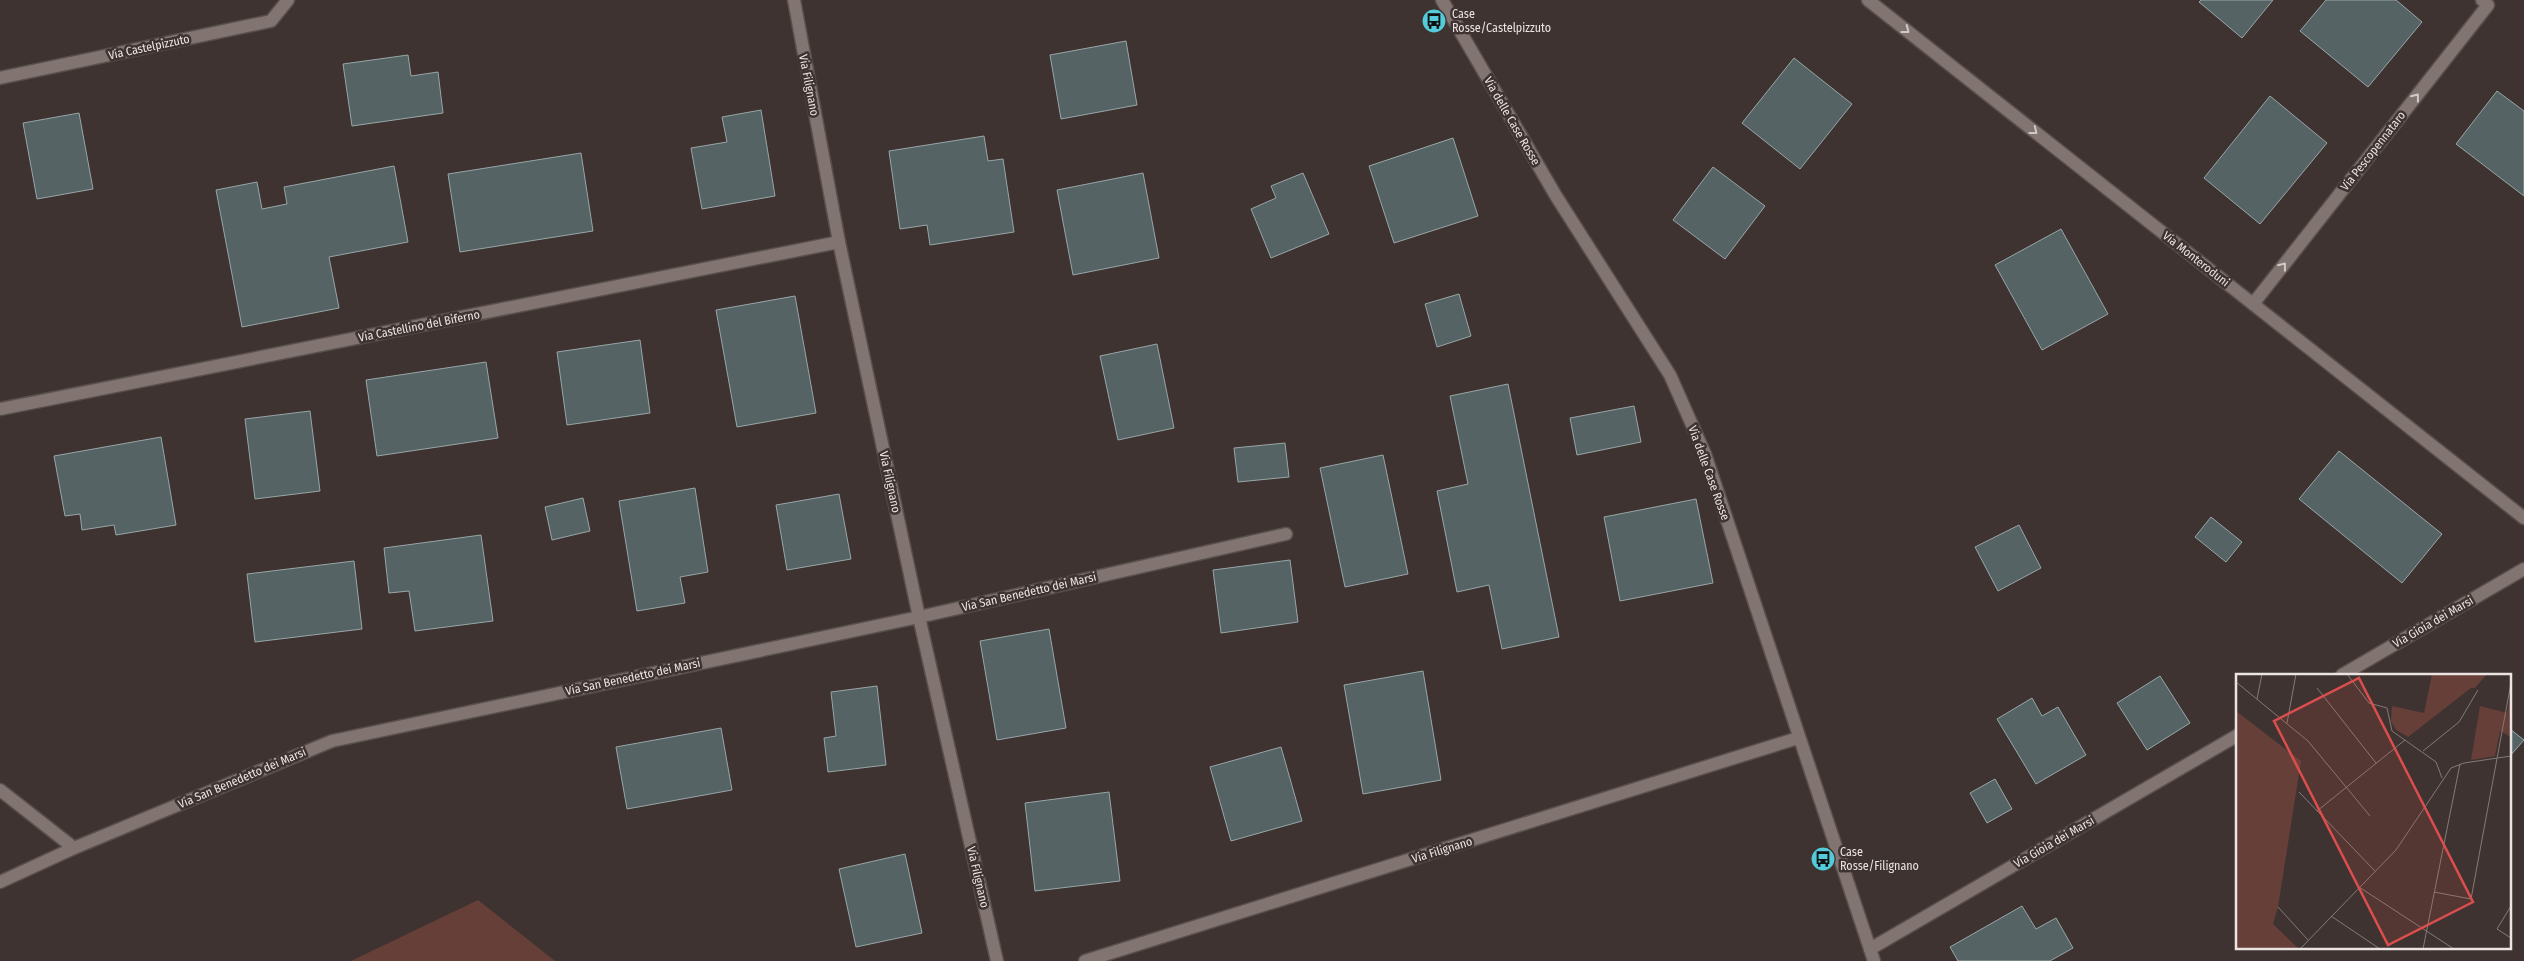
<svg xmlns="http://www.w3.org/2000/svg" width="2524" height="961" font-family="'Fira Sans Condensed',sans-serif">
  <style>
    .green { fill: #663f38 }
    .building { fill: #566365; stroke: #98a6a8 }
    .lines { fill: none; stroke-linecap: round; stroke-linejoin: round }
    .minor-casing { stroke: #584f4d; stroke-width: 15 }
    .tertiary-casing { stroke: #584f4d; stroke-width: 15 }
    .minor { stroke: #817471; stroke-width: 12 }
    .tertiary { stroke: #817471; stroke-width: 12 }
    .oneway { stroke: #d0c8c6 }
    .labels { text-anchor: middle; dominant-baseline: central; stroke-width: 5; stroke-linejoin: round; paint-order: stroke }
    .poi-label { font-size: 12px; fill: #ebe4e2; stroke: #3e3330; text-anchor: start }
    .street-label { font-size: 12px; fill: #ebe4e2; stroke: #3e3330 }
    .inset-road { fill: none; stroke: #837a77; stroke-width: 1 }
    .view { fill: #da4e4d; fill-opacity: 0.15; stroke: #da4e4d; stroke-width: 2.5 }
    .inset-edge { fill: none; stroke: #ebe4e2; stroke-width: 2.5 }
  </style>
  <rect width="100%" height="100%" fill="#3e3330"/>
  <polygon class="green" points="478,900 555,961 351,961"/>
  <g class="building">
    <polygon points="2201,0 2273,0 2242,38 2199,2"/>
    <polygon points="2326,0 2396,0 2422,22 2368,87 2300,31"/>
    <polygon points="1126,41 1137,105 1061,119 1050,55"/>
    <polygon points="408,55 411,76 438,72 443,113 352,126 343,64"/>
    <polygon points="1794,58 1852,104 1800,169 1742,123"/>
    <polygon points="2497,91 2524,111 2524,196 2456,144"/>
    <polygon points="2270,96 2327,143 2260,224 2204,178"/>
    <polygon points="761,110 775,196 702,209 691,148 727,142 722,117"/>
    <polygon points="79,113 93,189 37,199 23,123"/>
    <polygon points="984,136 988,161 1003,159 1014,232 930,245 927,225 900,229 889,151"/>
    <polygon points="1453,138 1478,216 1394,243 1369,166"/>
    <polygon points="581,153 593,231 460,252 448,174"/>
    <polygon points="394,166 408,242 329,257 339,308 242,327 216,190 257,182 262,209 287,204 284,187"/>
    <polygon points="1713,167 1765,206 1725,259 1673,220"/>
    <polygon points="1143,173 1159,258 1073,275 1057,190"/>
    <polygon points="1303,173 1329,234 1271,258 1251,209 1276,198 1271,186"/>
    <polygon points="2061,229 2108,314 2042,350 1995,265"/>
    <polygon points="1459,294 1471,336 1437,347 1425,304"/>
    <polygon points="795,296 816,413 737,427 716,310"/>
    <polygon points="640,340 650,413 567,425 557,352"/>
    <polygon points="1157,344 1174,428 1118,440 1100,356"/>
    <polygon points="486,362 498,438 377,456 366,380"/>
    <polygon points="1508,384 1559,637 1502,649 1489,585 1457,592 1437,491 1468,484 1450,396"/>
    <polygon points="1634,406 1641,442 1577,455 1570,418"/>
    <polygon points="310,411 320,491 255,499 245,419"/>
    <polygon points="161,437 176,525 116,535 114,525 82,530 80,514 65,516 54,456"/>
    <polygon points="1285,443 1289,477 1238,482 1234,448"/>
    <polygon points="2339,451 2442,534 2402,583 2299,499"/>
    <polygon points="1383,455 1408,574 1345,587 1320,468"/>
    <polygon points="695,488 708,572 680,577 685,603 637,611 619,501"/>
    <polygon points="839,494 851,559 787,570 776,505"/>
    <polygon points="583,498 590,531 552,540 545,507"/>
    <polygon points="1696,499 1713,583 1620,601 1604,517"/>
    <polygon points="2211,517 2242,542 2226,562 2195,537"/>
    <polygon points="2019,525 2041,568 1998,591 1975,547"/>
    <polygon points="481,535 493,621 415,631 409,591 389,593 384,548"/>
    <polygon points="1290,560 1298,622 1221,633 1213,570"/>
    <polygon points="354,561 362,629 255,642 247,574"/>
    <polygon points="1049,629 1066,728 997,740 980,641"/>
    <polygon points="1423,671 1441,780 1363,794 1344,685"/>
    <polygon points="2160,676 2190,723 2147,750 2117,703"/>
    <polygon points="877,686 886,765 828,772 824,738 836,736 831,692"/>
    <polygon points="2032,698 2042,716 2058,707 2086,755 2036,784 1997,719"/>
    <polygon points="721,728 732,790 627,809 616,747"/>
    <polygon points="2510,729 2524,740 2510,756"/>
    <polygon points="1281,747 1302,821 1231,841 1210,767"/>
    <polygon points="1995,779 2012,809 1987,823 1970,793"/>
    <polygon points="1109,792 1120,881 1035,891 1025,803"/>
    <polygon points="905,854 922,933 856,947 839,869"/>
    <polygon points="2022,906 2036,929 2056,918 2073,948 2050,961 1958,961 1950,947"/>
  </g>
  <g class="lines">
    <defs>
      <g id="minor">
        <polyline points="794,0 839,242 919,617 997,961"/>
        <polyline points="1868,0 2524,518"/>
        <polyline points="0,78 271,21 288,0"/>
        <polyline points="2253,304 2488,5 2482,0"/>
        <polyline points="0,409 839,242"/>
        <polyline points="2342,675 2524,569"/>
        <polyline points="0,790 74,848"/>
        <polyline points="0,882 74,848 332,741 919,617 1286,534"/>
        <polyline points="1870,949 2238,735"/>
        <polyline points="1085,961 1798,738"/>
      </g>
      <polyline id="tertiary" points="1442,0 1556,196 1670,375 1705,454 1874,961"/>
    </defs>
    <use href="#minor" class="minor-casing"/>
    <use href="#tertiary" class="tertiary-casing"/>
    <use href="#minor" class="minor"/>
    <use href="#tertiary" class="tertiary"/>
  </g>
  <defs><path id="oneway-chevron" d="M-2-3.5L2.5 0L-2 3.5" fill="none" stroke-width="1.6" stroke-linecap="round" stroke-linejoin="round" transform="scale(1.25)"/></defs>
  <g class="oneway">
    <use href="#oneway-chevron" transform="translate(1906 30) rotate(38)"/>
    <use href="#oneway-chevron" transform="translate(2416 97) rotate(-52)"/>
    <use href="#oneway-chevron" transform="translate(2034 131) rotate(38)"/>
    <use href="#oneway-chevron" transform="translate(2283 266) rotate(-52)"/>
  </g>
  <defs>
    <symbol id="bus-disc" viewBox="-11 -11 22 22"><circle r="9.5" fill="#53cbda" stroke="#3e3330"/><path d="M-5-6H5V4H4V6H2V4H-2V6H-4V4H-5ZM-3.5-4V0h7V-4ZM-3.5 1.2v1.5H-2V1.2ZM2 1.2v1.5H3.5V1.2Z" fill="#111"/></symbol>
  </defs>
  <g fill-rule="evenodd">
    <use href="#bus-disc" x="1420" y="7" width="28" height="28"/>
    <use href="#bus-disc" x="1809" y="845" width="28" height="28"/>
  </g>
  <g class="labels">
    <g class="poi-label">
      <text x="1452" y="14">Case<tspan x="1452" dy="14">Rosse/Castelpizzuto</tspan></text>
      <text x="1840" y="852">Case<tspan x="1840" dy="14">Rosse/Filignano</tspan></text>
    </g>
    <g class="street-label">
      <text transform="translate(149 47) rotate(-12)">Via Castelpizzuto</text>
      <text transform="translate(809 85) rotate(79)">Via Filignano</text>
      <text transform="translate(1512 121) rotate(60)">Via delle Case Rosse</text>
      <text transform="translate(2373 151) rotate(-52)">Via Pescopennataro</text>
      <text transform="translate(2196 259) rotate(38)">Via Monteroduni</text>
      <text transform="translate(419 326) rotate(-11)">Via Castellino del Biferno</text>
      <text transform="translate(1709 473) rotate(70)">Via delle Case Rosse</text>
      <text transform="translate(890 482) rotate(78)">Via Filignano</text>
      <text transform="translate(1029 592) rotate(-13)">Via San Benedetto dei Marsi</text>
      <text transform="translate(2433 622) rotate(-30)">Via Gioia dei Marsi</text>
      <text transform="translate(633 677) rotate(-12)">Via San Benedetto dei Marsi</text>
      <text transform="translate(242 778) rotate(-23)">Via San Benedetto dei Marsi</text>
      <text transform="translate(2054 842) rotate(-30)">Via Gioia dei Marsi</text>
      <text transform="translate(1442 850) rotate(-17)">Via Filignano</text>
      <text transform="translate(978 877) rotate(77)">Via Filignano</text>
    </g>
  </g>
  <g transform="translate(2236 674)">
    <rect width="275" height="275" fill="#3e3330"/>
    <path d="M196 0H251L239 14H235L172 63 160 56 155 47 156 32 188 39ZM275 19V63L264 57 259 82 235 86 244 32 271 39ZM0 37 65 87 42 233 37 250 63 275H0Z" fill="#663f38"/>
    <path class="inset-road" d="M111 0 133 29 151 34 156 57 200 88 206 104M0 8 72 67 134 142M81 14 140 89M21 25 26 0M51 49 60 0M187 77 223 48 242 16M63 118 139 197M81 137 169 66M123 213 218 275M198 218 235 225 275 9M275 232 261 255 275 264M42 233 72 266M95 242 144 275M64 275 160 176 215 94 228 89 275 82M187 275 224 90"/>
    <path class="view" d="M123 4 237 228 152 271 38 47Z"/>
    <rect width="275" height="275" class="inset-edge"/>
  </g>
</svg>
